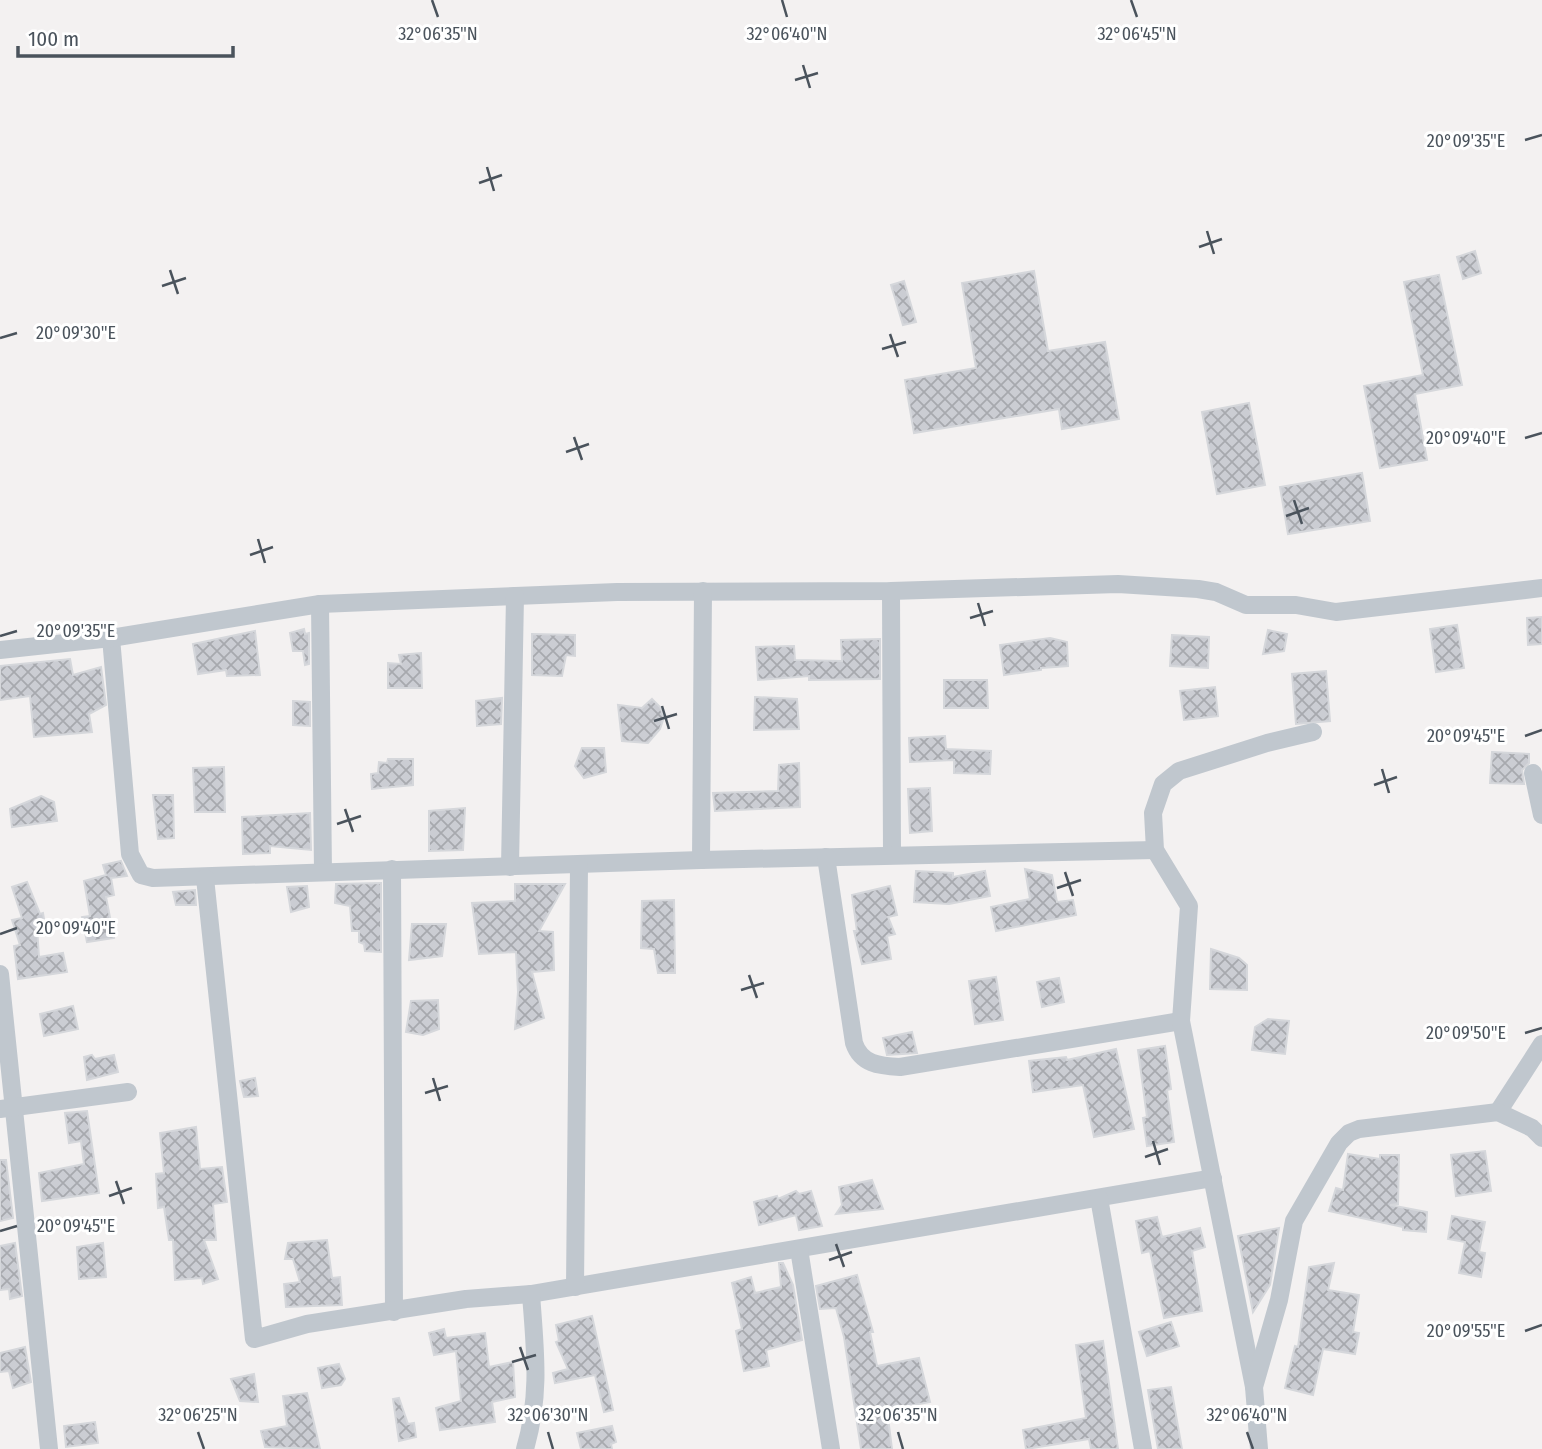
<svg xmlns="http://www.w3.org/2000/svg" width="1542" height="1449" font-family="'Fira Sans Condensed',sans-serif">
  <style>
    .building { fill: url(#building-cross-hatch); stroke: #d5d7db; stroke-width: 2 }
    .lines { fill: none; stroke-linecap: round; stroke-linejoin: round }
    .minor { stroke: #c0c7ce; stroke-width: 18 }
    .ticks { fill: none; stroke: #4a535c; stroke-width: 2.5 }
    .ticks-label { font-size: 18px; text-anchor: middle; fill: #4a535c; stroke: #fff; stroke-width: 6; stroke-linejoin: round; paint-order: stroke }
  </style>
  <defs>
    <pattern id="building-cross-hatch" width="8" height="8" patternUnits="userSpaceOnUse" patternTransform="scale(1.75)"><rect width="8" height="8" fill="#cbcdd3"/><path d="M0 0l8 8M0 8l8-8" fill="none" stroke="#a7a9ae"/></pattern>
  </defs>
  <rect width="100%" height="100%" fill="#f3f1f1"/>
  <g class="building">
    <polygon points="1475,251 1481,273 1463,279 1457,257"/>
    <polygon points="1034,271 1048,351 1105,342 1119,419 1062,429 1059,409 914,433 905,380 976,368 962,283"/>
    <polygon points="1439,275 1462,385 1415,394 1427,460 1380,468 1364,386 1423,375 1404,282"/>
    <polygon points="904,281 916,322 903,325 891,285"/>
    <polygon points="1249,403 1265,485 1217,494 1202,412"/>
    <polygon points="1362,473 1370,521 1288,534 1280,487"/>
    <polygon points="1542,617 1542,644 1528,645 1527,618"/>
    <polygon points="1457,625 1464,668 1436,672 1430,629"/>
    <polygon points="304,629 305,634 309,633 309,664 305,665 303,651 293,651 290,633"/>
    <polygon points="1268,630 1287,634 1284,651 1263,654"/>
    <polygon points="255,631 260,675 227,676 226,670 198,674 193,644"/>
    <polygon points="532,634 575,635 575,656 566,655 562,676 532,675"/>
    <polygon points="1172,635 1209,637 1208,668 1170,666"/>
    <polygon points="1050,638 1067,642 1068,666 1041,668 1041,670 1004,675 1000,645"/>
    <polygon points="880,639 880,679 809,680 809,676 758,680 756,647 794,646 795,660 842,661 841,640"/>
    <polygon points="421,653 422,688 388,688 388,663 401,664 399,655"/>
    <polygon points="70,659 73,675 101,667 106,705 89,714 92,732 34,737 30,696 0,700 0,666"/>
    <polygon points="1326,671 1330,721 1296,724 1292,674"/>
    <polygon points="944,680 987,680 988,708 944,708"/>
    <polygon points="1215,687 1218,716 1184,720 1180,691"/>
    <polygon points="755,697 797,699 799,729 754,730"/>
    <polygon points="502,698 501,724 477,726 476,701"/>
    <polygon points="652,699 660,707 664,717 660,729 648,743 622,741 618,705 642,708"/>
    <polygon points="293,701 310,702 310,726 293,725"/>
    <polygon points="945,736 946,749 991,751 990,774 954,773 954,760 910,762 909,738"/>
    <polygon points="582,748 604,748 606,772 584,778 575,766"/>
    <polygon points="1492,752 1529,754 1529,763 1522,770 1524,784 1490,783"/>
    <polygon points="388,759 413,759 413,785 372,789 371,774 378,773 379,762 387,763"/>
    <polygon points="799,763 800,807 715,811 713,793 778,791 779,765"/>
    <polygon points="224,767 225,812 195,812 193,768"/>
    <polygon points="930,788 932,831 910,833 908,789"/>
    <polygon points="153,795 173,795 174,838 158,839"/>
    <polygon points="41,796 54,802 57,821 12,827 10,809"/>
    <polygon points="465,808 463,850 429,851 429,811"/>
    <polygon points="310,813 311,850 270,846 270,853 243,854 242,817"/>
    <polygon points="121,861 127,876 111,878 114,895 106,897 114,938 87,942 82,917 90,916 84,881 106,875 103,865"/>
    <polygon points="1025,869 1052,875 1057,902 1073,900 1076,915 996,931 991,907 1030,899"/>
    <polygon points="916,871 953,873 953,877 985,871 990,896 949,904 914,902"/>
    <polygon points="27,882 40,914 43,913 45,925 37,927 39,957 63,953 67,972 18,979 14,946 20,945 12,920 22,918 12,887"/>
    <polygon points="381,883 381,952 365,951 364,944 359,942 359,931 352,931 350,906 335,903 336,884"/>
    <polygon points="515,884 565,884 539,931 553,932 554,970 532,972 544,1018 515,1029 518,992 516,952 479,954 472,903 515,901"/>
    <polygon points="307,886 309,907 291,912 287,887"/>
    <polygon points="890,886 897,915 888,917 895,934 887,936 891,959 862,964 854,931 857,931 852,895"/>
    <polygon points="195,890 196,905 176,905 173,892"/>
    <polygon points="674,900 675,973 658,973 654,949 641,948 642,901"/>
    <polygon points="412,924 446,924 442,956 409,960"/>
    <polygon points="1211,949 1239,958 1247,965 1247,990 1210,989"/>
    <polygon points="996,977 1003,1020 975,1024 969,981"/>
    <polygon points="1059,978 1064,1002 1042,1007 1037,982"/>
    <polygon points="438,1000 439,1029 423,1035 406,1032 411,1001"/>
    <polygon points="73,1006 78,1029 44,1036 40,1014"/>
    <polygon points="1268,1019 1289,1021 1285,1054 1252,1050 1255,1027"/>
    <polygon points="912,1032 917,1053 887,1055 883,1038"/>
    <polygon points="1165,1046 1171,1089 1167,1090 1174,1142 1147,1146 1143,1118 1147,1117 1138,1050"/>
    <polygon points="1116,1049 1134,1129 1094,1137 1083,1085 1033,1092 1029,1061 1066,1057 1067,1060"/>
    <polygon points="92,1055 95,1059 114,1055 118,1072 87,1080 84,1057"/>
    <polygon points="255,1078 258,1096 244,1097 240,1081"/>
    <polygon points="87,1111 99,1193 42,1201 39,1173 84,1164 81,1141 69,1143 65,1113"/>
    <polygon points="196,1127 200,1169 222,1167 227,1202 213,1204 216,1240 204,1240 218,1279 203,1284 202,1278 175,1280 173,1240 169,1240 164,1207 158,1208 156,1174 164,1173 160,1133"/>
    <polygon points="1485,1151 1491,1191 1456,1196 1451,1155"/>
    <polygon points="1348,1154 1380,1159 1380,1155 1399,1155 1398,1204 1390,1205 1427,1212 1426,1232 1403,1230 1403,1227 1329,1211 1336,1188 1343,1190"/>
    <polygon points="0,1160 6,1160 13,1218 0,1221"/>
    <polygon points="872,1180 883,1209 836,1214 842,1205 839,1187"/>
    <polygon points="796,1191 799,1194 811,1191 822,1226 799,1230 796,1215 759,1225 754,1202 777,1196 778,1199"/>
    <polygon points="1452,1216 1485,1222 1479,1252 1485,1253 1481,1277 1459,1273 1465,1242 1448,1239"/>
    <polygon points="1157,1217 1162,1237 1200,1228 1205,1247 1192,1251 1202,1311 1164,1318 1150,1251 1142,1253 1136,1221"/>
    <polygon points="1279,1228 1270,1285 1253,1312 1238,1236"/>
    <polygon points="327,1240 332,1278 340,1277 342,1305 286,1307 284,1284 300,1282 293,1259 285,1259 288,1243"/>
    <polygon points="15,1243 22,1296 10,1299 9,1289 0,1290 0,1246"/>
    <polygon points="103,1243 106,1277 79,1279 77,1247"/>
    <polygon points="779,1263 783,1263 793,1285 802,1340 766,1350 769,1366 744,1371 736,1331 742,1329 732,1283 751,1277 755,1293 781,1287"/>
    <polygon points="1334,1263 1328,1290 1359,1295 1353,1332 1359,1333 1355,1354 1323,1349 1313,1395 1285,1388 1295,1346 1298,1347 1309,1267"/>
    <polygon points="857,1275 873,1332 870,1332 877,1366 919,1358 930,1402 887,1410 892,1449 861,1449 844,1337 836,1308 820,1309 816,1286"/>
    <polygon points="592,1316 613,1410 604,1412 595,1375 555,1383 553,1373 568,1369 556,1342 559,1341 556,1325"/>
    <polygon points="1171,1322 1179,1346 1147,1356 1139,1332"/>
    <polygon points="444,1329 446,1338 485,1333 489,1367 513,1362 515,1397 492,1402 495,1422 440,1430 436,1408 461,1401 456,1351 434,1355 429,1333"/>
    <polygon points="1103,1341 1118,1449 1091,1449 1089,1439 1026,1449 1023,1430 1086,1418 1076,1345"/>
    <polygon points="25,1347 31,1382 13,1388 9,1371 0,1372 0,1353"/>
    <polygon points="339,1364 345,1379 341,1385 322,1388 318,1368"/>
    <polygon points="254,1374 258,1402 240,1401 231,1379"/>
    <polygon points="1171,1387 1182,1449 1158,1449 1148,1390"/>
    <polygon points="307,1393 320,1449 265,1447 261,1431 287,1426 283,1396"/>
    <polygon points="399,1398 408,1424 414,1423 416,1437 399,1441 393,1399"/>
    <polygon points="95,1422 98,1443 66,1447 64,1426"/>
    <polygon points="612,1426 616,1442 611,1444 612,1449 581,1449 577,1433"/>
  </g>
  <g class="lines">
    <g class="minor">
      <polyline points="891,591 892,855"/>
      <polyline points="320,604 323,872"/>
      <polyline points="111,638 130,854 141,875 153,878 701,860 1155,850"/>
      <polyline points="0,650 111,638 320,604 515,596 617,592 891,591 1118,584 1198,589 1216,592 1246,605 1296,605 1336,612 1542,588"/>
      <polyline points="1533,773 1542,815"/>
      <path d="M826 857 854 1043C861 1064 879 1066 900 1067L1181 1021"/>
      <polyline points="701,860 703,591"/>
      <polyline points="510,867 515,596"/>
      <polyline points="392,869 394,1312"/>
      <polyline points="205,878 254,1339 307,1324 466,1299 531,1294 1213,1178"/>
      <polyline points="0,974 49,1449"/>
      <polyline points="0,1109 128,1092"/>
      <polyline points="1498,1112 1542,1044"/>
      <polyline points="1099,1198 1143,1449"/>
      <polyline points="799,1249 831,1449"/>
      <polyline points="575,1287 579,866"/>
      <polyline points="1254,1387 1181,1021 1189,906 1155,850 1153,813 1163,784 1179,771 1267,743 1313,732"/>
      <path d="M525 1449C541 1394 535 1350 531 1294"/>
      <polyline points="1259,1449 1254,1387 1279,1300 1294,1221 1339,1143 1349,1133 1359,1129 1498,1112 1532,1128 1542,1138"/>
    </g>
  </g>
  <path class="ticks" d="M432 0 438 17M782 0 787 17M1131 0 1137 17M803 65 810 88M795 80 818 73M1525 140 1542 135M487 167 494 191M479 183 502 175M1207 231 1214 254M1199 247 1222 239M170 270 178 294M162 286 186 278M890 334 898 357M0 338 17 333M882 349 906 342M574 437 582 460M1525 438 1542 433M566 452 589 444M1294 500 1302 524M1286 516 1309 508M258 539 265 563M250 555 273 547M978 603 985 626M970 618 993 611M0 636 17 631M662 706 669 729M654 721 677 714M1525 736 1542 730M1382 769 1389 793M1374 785 1397 777M345 809 353 832M337 824 361 816M1065 872 1073 896M1057 888 1081 880M0 934 17 928M749 975 757 998M741 990 764 983M1525 1033 1542 1028M433 1078 440 1101M425 1093 448 1086M1153 1141 1160 1165M1145 1157 1168 1149M116 1181 124 1204M109 1196 132 1188M0 1231 17 1226M836 1244 844 1267M829 1260 852 1252M1525 1331 1542 1325M520 1347 528 1370M512 1362 536 1355M198 1432 204 1449M548 1432 553 1449M898 1432 903 1449M1247 1432 1253 1449"/>
  <g class="ticks-label">
    <text x="438" y="40">32°06'35"N</text>
    <text x="787" y="40">32°06'40"N</text>
    <text x="1137" y="40">32°06'45"N</text>
    <text x="1466" y="147">20°09'35"E</text>
    <text x="76" y="339">20°09'30"E</text>
    <text x="1466" y="444">20°09'40"E</text>
    <text x="76" y="637">20°09'35"E</text>
    <text x="1466" y="742">20°09'45"E</text>
    <text x="76" y="934">20°09'40"E</text>
    <text x="1466" y="1039">20°09'50"E</text>
    <text x="76" y="1232">20°09'45"E</text>
    <text x="1466" y="1337">20°09'55"E</text>
    <text x="198" y="1421">32°06'25"N</text>
    <text x="548" y="1421">32°06'30"N</text>
    <text x="898" y="1421">32°06'35"N</text>
    <text x="1247" y="1421">32°06'40"N</text>
  </g>
  <path d="M18 46v10h215v-10" fill="none" stroke="#4a535c" stroke-width="3.5"/>
  <text x="28" y="46" font-size="21" fill="#4a535c" stroke="#ffffff" stroke-width="5" paint-order="stroke">100 m</text>
</svg>
